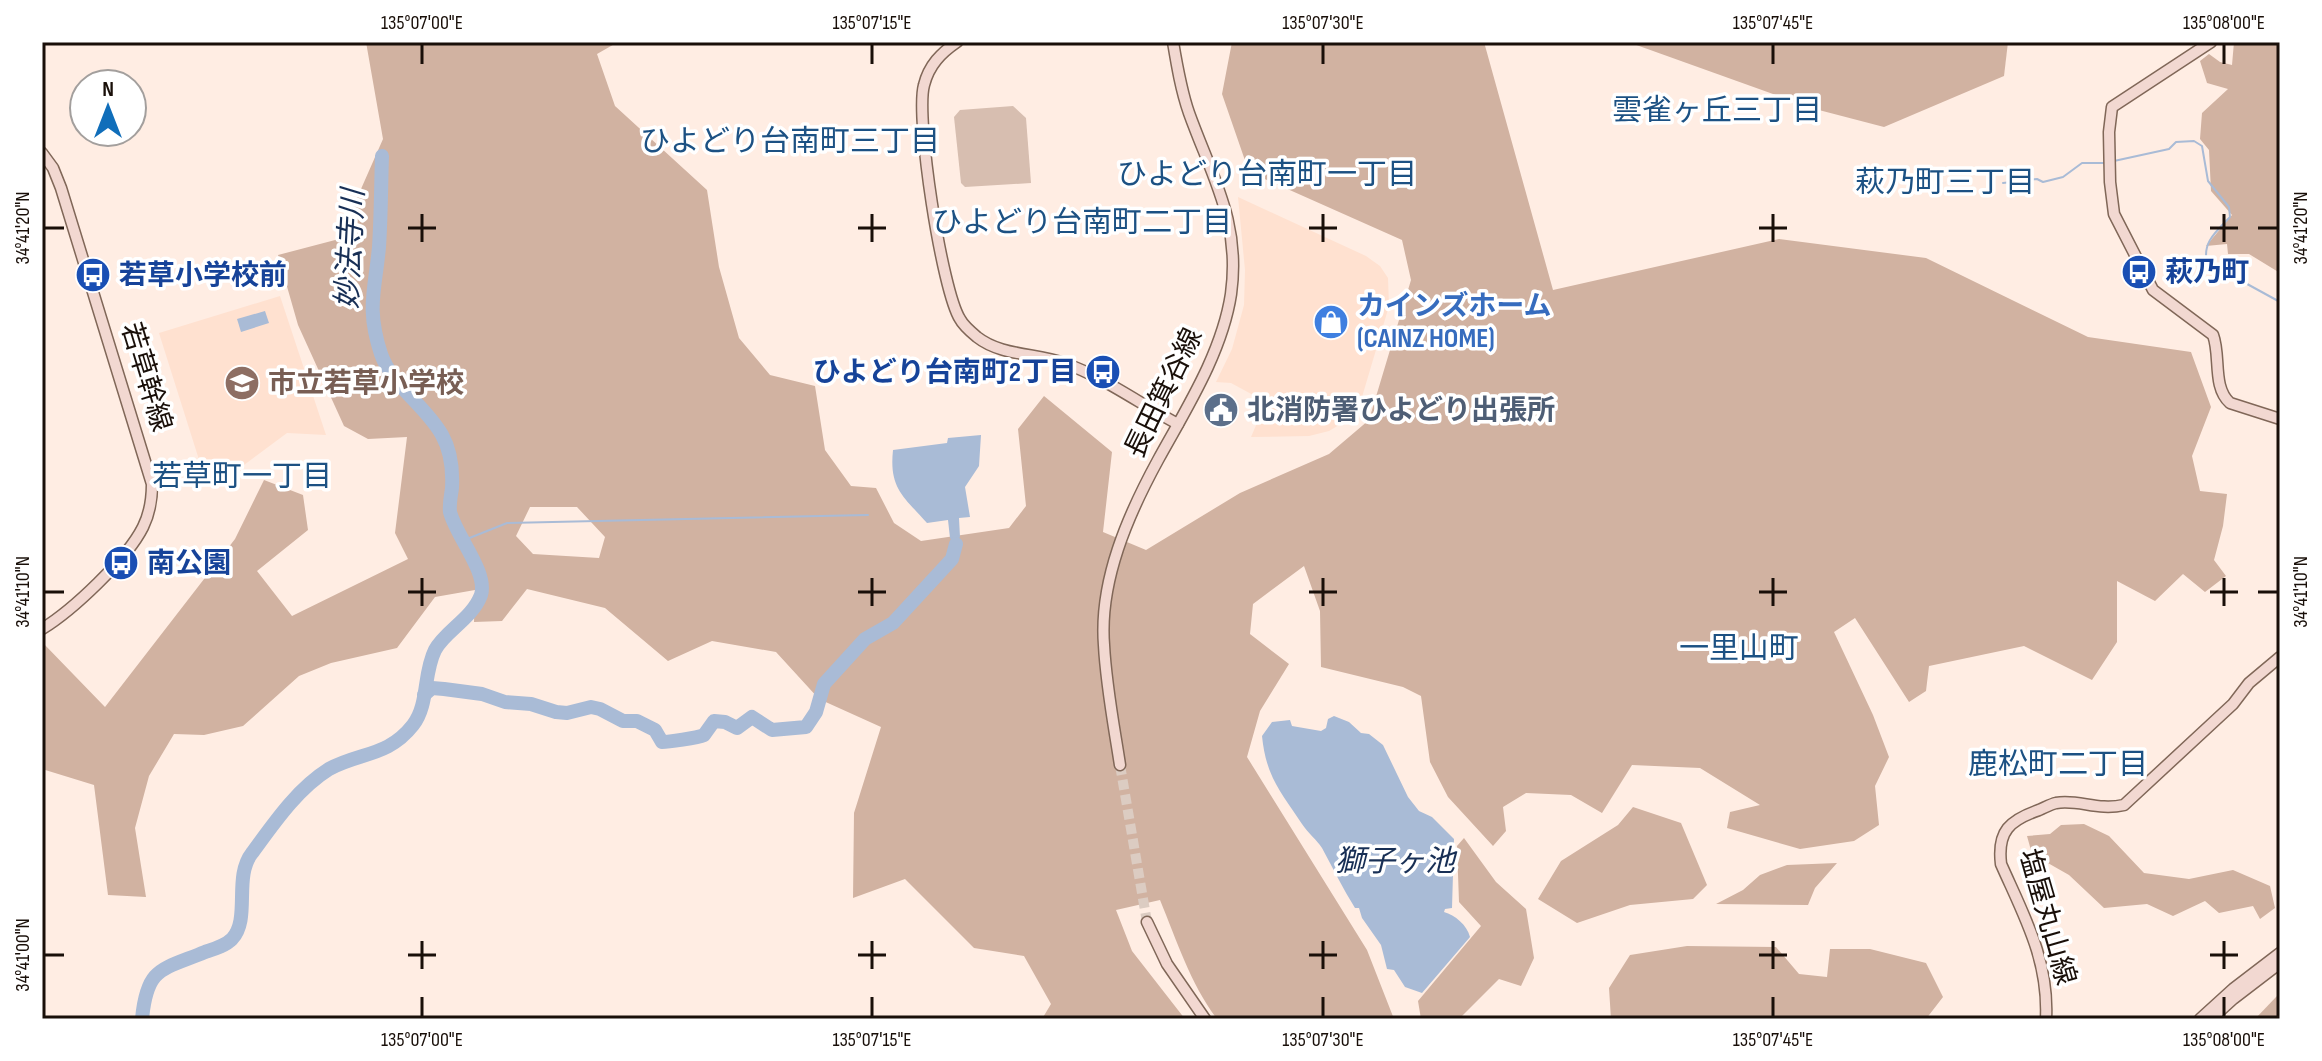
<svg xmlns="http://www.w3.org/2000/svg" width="2322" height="1061" font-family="'Sofia Sans Condensed','Noto Sans JP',sans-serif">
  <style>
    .built { fill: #ffe1d0 }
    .green { fill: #d7beb0 }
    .forest { fill: #d1b2a1; fill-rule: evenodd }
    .water { fill: #a9bbd6 }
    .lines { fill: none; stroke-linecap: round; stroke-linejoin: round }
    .stream { stroke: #a9bbd6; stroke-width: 2 }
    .river { stroke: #a9bbd6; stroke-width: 14 }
    .secondary-tunnel { stroke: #dcccc2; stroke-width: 10; stroke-dasharray: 10 5; stroke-linecap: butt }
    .secondary-casing { stroke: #806758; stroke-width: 13 }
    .secondary { stroke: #f2d8d1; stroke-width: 10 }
    .ticks { fill: none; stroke: #190f09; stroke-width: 3 }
    .labels { text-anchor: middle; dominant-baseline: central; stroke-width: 7; stroke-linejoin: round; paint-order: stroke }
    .transit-label { font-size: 28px; font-weight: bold; fill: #164399; stroke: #fff; text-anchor: start }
    .shop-label { font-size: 28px; font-weight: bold; fill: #366cbe; stroke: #fff; text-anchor: start }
    .street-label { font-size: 28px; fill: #190f09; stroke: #fff }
    .education-label { font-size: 28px; font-weight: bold; fill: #785e54; stroke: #fff; text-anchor: start }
    .service-label { font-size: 28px; font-weight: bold; fill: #4e5e75; stroke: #fff; text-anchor: start }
    .neighbourhood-label { font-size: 30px; fill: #1c5183; stroke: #fff }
    .water-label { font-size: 30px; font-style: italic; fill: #182f55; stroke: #fff }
    .neatline { fill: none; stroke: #190f09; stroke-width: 3 }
    .ticks-label { font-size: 20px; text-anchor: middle; fill: #190f09 }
  </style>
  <rect width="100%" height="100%" fill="#ffede3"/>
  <g class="built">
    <polygon points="1238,197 1366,256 1380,266 1388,278 1389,306 1362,397 1344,422 1329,431 1309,436 1251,437 1266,402 1231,383 1216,382 1232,349 1244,305 1245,270"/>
    <polygon points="280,296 326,435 287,433 244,465 201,466 159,333"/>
  </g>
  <polygon class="green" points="1013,106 1026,118 1031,183 965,187 961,183 954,117 960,110"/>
  <g class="forest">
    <path d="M366 42H618L597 54 615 106 707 190 719 267 739 338 770 375 815 386 825 450 851 486 876 488 894 523 921 541 1009 528 1026 506 1018 429 1044 396 1112 452 1103 532 1146 550 1240 493 1329 454 1369 420 1411 280 1402 240 1249 172 1222 94 1232 42H1484L1553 290 1779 239 1926 258 2088 337 2191 352 2211 407 2192 456 2200 491 2227 494 2223 526 2214 560 2226 576 2205 592 2183 574 2155 601 2117 581V642L2092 680 2024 646 1929 666 1926 691 1909 702 1855 618 1834 632 1873 715 1889 757 1875 786 1879 825 1854 841 1800 849 1727 828 1730 812 1760 805 1700 768 1632 765 1602 813 1571 795 1526 793 1503 807 1506 831 1493 846 1448 797 1430 762 1421 696 1403 687 1321 667 1320 611 1304 566 1253 604 1250 634 1289 664 1260 711 1247 757 1367 950 1394 1019H1217C1190 983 1177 941 1160 900L1116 910 1132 951 1185 1019H1042L1051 1004 1024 956 974 948 905 879 853 898 854 813 881 727 819 699 776 652 712 641 668 661 605 608 527 589 502 621 474 622 475 590 435 597 397 648 331 663 299 676 243 726 204 735 174 734 149 776 135 828 146 897 108 895 94 785 42 769V642L105 707 235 539 264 480 303 495 308 530 257 571 292 616 408 559 395 533 407 437 368 439 344 426 298 325 278 255 339 239 383 139ZM530 507H577L605 537 599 558 533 554 516 536Z"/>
    <polygon points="1628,42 2008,42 2004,76 1884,127 1815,109"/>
    <polygon points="2234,42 2280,42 2280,273 2249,254 2228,254 2227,244 2206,246 2232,215 2211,191 2209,150 2200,139 2202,113 2228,89 2207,83 2200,61 2209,54 2220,62 2232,65"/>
    <polygon points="1633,807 1681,823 1707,885 1693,899 1630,905 1577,923 1538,899 1561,861 1618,825"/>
    <polygon points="2084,824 2109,836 2144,873 2189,879 2233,870 2270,886 2275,908 2260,919 2253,906 2219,913 2205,901 2173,916 2147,904 2104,908 2069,875 2032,854 2027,836 2050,834 2061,825"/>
    <polygon points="1464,838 1496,882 1526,909 1534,958 1521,986 1499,979 1459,1019 1421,1019 1418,1001 1481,926 1459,902 1457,846"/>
    <polygon points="1837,863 1815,888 1808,905 1716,904 1743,890 1760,875 1787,865"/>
    <polygon points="1687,946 1776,947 1799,974 1827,977 1830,949 1870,949 1926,963 1943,997 1926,1019 1611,1019 1609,988 1630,955"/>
    <polygon points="2280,993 2280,1019 2255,1019 2277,996"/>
  </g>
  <g class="water">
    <polygon points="265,311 269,323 241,332 237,319"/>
    <path d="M981 435 979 466 965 487 970 517 959 518 960 537 954 544 950 538 948 520 927 523C903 496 889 488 893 450L947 443 948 438Z"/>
    <path d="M1334 716 1349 722 1361 733 1369 734 1383 745 1408 797 1419 811 1432 817 1454 839 1452 908 1445 909 1444 912C1455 915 1467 925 1470 937L1422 993 1405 987 1394 970 1387 969 1381 945 1362 918 1359 908H1355C1343 889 1333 868 1322 848 1317 840 1308 833 1302 824 1281 792 1266 777 1262 736L1272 722 1290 720 1292 726 1321 731 1326 728 1328 719Z"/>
  </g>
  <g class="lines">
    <g class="stream">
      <path d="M2114 161 2169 149 2176 142 2194 141 2202 146 2208 181 2229 207 2230 217C2217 231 2202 242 2207 262L2280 302"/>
      <polyline points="2003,183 2037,179 2043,182 2063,177 2082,163 2104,163"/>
      <polyline points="462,541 507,523 868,515"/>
    </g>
    <g class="river">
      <path d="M424 695 432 688 444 689 482 694 505 702 531 704 556 712 567 713 591 707 600 709 623 721H637L655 730 662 742C668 742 697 738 704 735L714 721 725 722 737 728 752 717 772 730 806 727 816 712 824 684 865 639 893 623 952 559 956 544"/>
      <path d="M142 1019C147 967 161 970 205 952 214 949 225 946 232 939 251 919 233 877 252 853 274 823 297 789 329 769 360 752 388 757 413 725 429 704 423 674 435 650 445 631 472 619 481 595 488 572 456 536 450 512 449 504 451 496 452 488 453 469 451 451 442 435 426 406 392 386 381 354 366 308 375 291 379 247 381 217 381 186 382 156"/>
    </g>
    <polyline class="secondary-tunnel" points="1120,765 1147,922"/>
    <defs>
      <g id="secondary">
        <path d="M957 42C941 53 929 65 924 85 915 117 942 291 960 319 963 325 971 332 977 337 1001 356 1036 353 1064 363 1104 377 1140 404 1178 424"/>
        <path d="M2211 42 2112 107 2109 132 2110 182 2114 214 2153 290 2213 335C2221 356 2212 387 2230 403L2280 419"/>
        <path d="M42 153 53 168 61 188 152 484C152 499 150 513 143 527 127 559 73 610 42 629"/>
        <path d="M1120 765C1114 726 1106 685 1104 645 1099 581 1128 515 1158 460 1186 409 1222 353 1231 294 1241 222 1212 177 1189 113 1181 90 1177 66 1173 42"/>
        <polyline points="1147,922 1167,964 1205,1019"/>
        <path d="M2046 1019C2049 960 2024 916 2001 864 1997 831 2010 820 2039 810 2044 808 2051 804 2056 803 2079 799 2097 811 2124 805L2233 704 2249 683 2280 657"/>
        <polyline points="2200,1019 2233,989 2280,953"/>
        <polyline points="2211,1019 2233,999 2280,963"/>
      </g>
    </defs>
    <use href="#secondary" class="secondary-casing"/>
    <use href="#secondary" class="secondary"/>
  </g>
  <path class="ticks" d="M422 44V64M872 44V64M1323 44V64M1773 44V64M2224 44V64M422 214V242M872 214V242M1323 214V242M1773 214V242M2224 214V242M44 228H64M408 228H436M858 228H886M1309 228H1337M1759 228H1787M2210 228H2238M2258 228H2278M422 578V606M872 578V606M1323 578V606M1773 578V606M2224 578V606M44 592H64M408 592H436M858 592H886M1309 592H1337M1759 592H1787M2210 592H2238M2258 592H2278M422 941V969M872 941V969M1323 941V969M1773 941V969M2224 941V969M44 955H64M408 955H436M858 955H886M1309 955H1337M1759 955H1787M2210 955H2238M422 997V1017M872 997V1017M1323 997V1017M1773 997V1017M2224 997V1017"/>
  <defs>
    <symbol id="bus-disc" viewBox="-11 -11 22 22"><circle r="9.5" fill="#1a4fb4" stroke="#fff"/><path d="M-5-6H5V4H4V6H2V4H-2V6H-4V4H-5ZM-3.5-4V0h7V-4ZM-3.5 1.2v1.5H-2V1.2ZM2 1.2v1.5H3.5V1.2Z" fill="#fff"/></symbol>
    <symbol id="shop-disc" viewBox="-11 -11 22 22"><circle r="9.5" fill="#3f7fe0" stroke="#fff"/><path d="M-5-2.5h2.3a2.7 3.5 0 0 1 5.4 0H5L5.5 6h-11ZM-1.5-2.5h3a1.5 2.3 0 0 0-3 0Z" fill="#fff"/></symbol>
    <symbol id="school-disc" viewBox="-11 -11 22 22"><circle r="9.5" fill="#8d6e63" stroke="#fff"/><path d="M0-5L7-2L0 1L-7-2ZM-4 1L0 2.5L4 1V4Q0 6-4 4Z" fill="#fff"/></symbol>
    <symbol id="civic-disc" viewBox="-11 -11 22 22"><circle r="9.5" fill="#5c6f8a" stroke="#fff"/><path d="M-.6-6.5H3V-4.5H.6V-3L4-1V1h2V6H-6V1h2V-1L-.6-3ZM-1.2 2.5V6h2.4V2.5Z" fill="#fff"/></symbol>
  </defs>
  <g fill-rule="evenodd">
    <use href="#bus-disc" x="2119" y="252" width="40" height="40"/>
    <use href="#bus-disc" x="73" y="255" width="40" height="40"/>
    <use href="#shop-disc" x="1311" y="302" width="40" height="40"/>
    <use href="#bus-disc" x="1083" y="352" width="40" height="40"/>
    <use href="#school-disc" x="222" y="363" width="40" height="40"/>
    <use href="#civic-disc" x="1201" y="390" width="40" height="40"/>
    <use href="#bus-disc" x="101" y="543" width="40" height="40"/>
  </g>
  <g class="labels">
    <g class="transit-label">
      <text x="2165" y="272">萩乃町</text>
      <text x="119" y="275">若草小学校前</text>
      <text x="1077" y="372" text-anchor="end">ひよどり台南町2丁目</text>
      <text x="147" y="563">南公園</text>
    </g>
    <g class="shop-label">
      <text x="1357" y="306">カインズホーム<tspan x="1357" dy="32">(CAINZ HOME)</tspan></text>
    </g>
    <g class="street-label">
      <text transform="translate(146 377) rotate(73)">若草幹線</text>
      <text transform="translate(1164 393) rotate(-64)">長田箕谷線</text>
      <text transform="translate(2047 917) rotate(74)">塩屋丸山線</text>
    </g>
    <g class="education-label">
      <text x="268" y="383">市立若草小学校</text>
    </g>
    <g class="service-label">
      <text x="1247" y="410">北消防署ひよどり出張所</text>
    </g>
    <g class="neighbourhood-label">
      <text x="1717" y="111">雲雀ヶ丘三丁目</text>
      <text x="790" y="142">ひよどり台南町三丁目</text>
      <text x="1267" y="175">ひよどり台南町一丁目</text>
      <text x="1945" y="183">萩乃町三丁目</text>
      <text x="1082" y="223">ひよどり台南町二丁目</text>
      <text x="242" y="477">若草町一丁目</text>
      <text x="1739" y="649">一里山町</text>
      <text x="2058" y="765">鹿松町二丁目</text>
    </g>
    <g class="water-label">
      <text transform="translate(351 249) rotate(-87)">妙法寺川</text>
      <text x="1395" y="862">獅子ヶ池</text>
    </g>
  </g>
  <rect width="2322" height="1061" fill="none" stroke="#ffffff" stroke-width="88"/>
  <g transform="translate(108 108)"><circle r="38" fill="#ffffff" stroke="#a39f9d" stroke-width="2"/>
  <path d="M0-6L14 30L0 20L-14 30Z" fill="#106eba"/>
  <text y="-12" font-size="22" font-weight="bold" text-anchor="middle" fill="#190f09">N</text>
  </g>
  <rect x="44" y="44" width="2234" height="973" class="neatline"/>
  <g class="ticks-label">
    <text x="422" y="29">135°07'00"E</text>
    <text x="872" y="29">135°07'15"E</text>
    <text x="1323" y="29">135°07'30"E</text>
    <text x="1773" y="29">135°07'45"E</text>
    <text x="2224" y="29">135°08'00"E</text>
    <text transform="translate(22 228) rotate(-90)" y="7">34°41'20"N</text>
    <text transform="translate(2300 228) rotate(-90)" y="7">34°41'20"N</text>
    <text transform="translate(22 592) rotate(-90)" y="7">34°41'10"N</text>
    <text transform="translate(2300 592) rotate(-90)" y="7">34°41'10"N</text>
    <text transform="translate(22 955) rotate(-90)" y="7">34°41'00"N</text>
    <text x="422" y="1046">135°07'00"E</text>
    <text x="872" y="1046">135°07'15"E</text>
    <text x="1323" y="1046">135°07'30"E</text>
    <text x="1773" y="1046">135°07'45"E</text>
    <text x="2224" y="1046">135°08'00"E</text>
  </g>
</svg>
